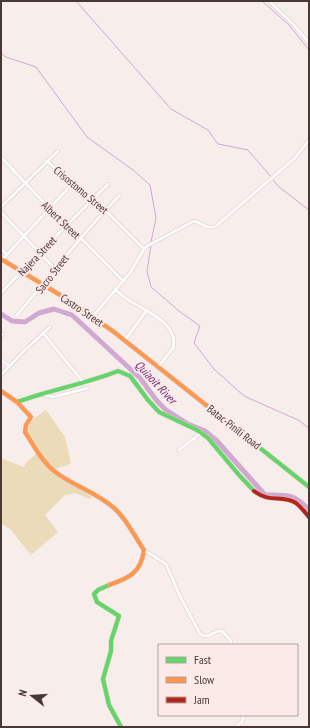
<svg xmlns="http://www.w3.org/2000/svg" width="310" height="728" font-family="'PT Sans Narrow',sans-serif">
  <style>
    .green { fill: #ecdbb8 }
    .lines { fill: none; stroke-linecap: round; stroke-linejoin: round }
    .stream { stroke: #d0a8d2; stroke-width: 1 }
    .river { stroke: #d0a8d2; stroke-width: 5 }
    .street-casing { stroke: #d5c9c7; stroke-width: 4 }
    .fast-casing { stroke: #d5c9c7; stroke-width: 5 }
    .slow-casing { stroke: #d5c9c7; stroke-width: 5 }
    .jam-casing { stroke: #d5c9c7; stroke-width: 5 }
    .street { stroke: #fefcfc; stroke-width: 3 }
    .fast { stroke: #63d668; stroke-width: 4 }
    .slow { stroke: #ff974d; stroke-width: 4 }
    .jam { stroke: #b3261e; stroke-width: 4 }
    .labels { text-anchor: middle; dominant-baseline: central; stroke-width: 4; stroke-linejoin: round; paint-order: stroke }
    .street-label { font-size: 11px; fill: #473735; stroke: #fbeae8 }
    .water-label { font-size: 12px; font-style: italic; fill: #6f2f79; stroke: #fbeae8 }
  </style>
  <rect width="100%" height="100%" fill="#f7eeec"/>
  <path class="green" d="M46 410 65 437 71 463C65 467 59 466 54 471L92 497 90 499 75 493 65 495 45 515 58 532 31 555 11 530 1 523V460L3 459 24 467 26 463 40 450 27 430 31 421Z"/>
  <g class="lines">
    <g class="stream">
      <polyline points="76,1 171,109 208,130 218,144 248,150 271,177"/>
      <polyline points="262,1 289,25 309,50"/>
      <polyline points="1,53 6,57 36,67 87,137 133,170 150,185 156,218 151,242"/>
      <polyline points="273,180 279,187 309,210"/>
      <polyline points="151,245 147,271 151,287 179,311 200,326 194,343 214,369 244,396 298,420 309,428"/>
    </g>
    <path class="river" d="M1 314 12 321 25 322 39 313 54 309 72 315 140 378 157 401 166 410 188 424 205 431 217 441 265 495C287 495 293 493 309 510"/>
    <defs>
      <g id="street">
        <polyline points="269,1 294,25 309,43"/>
        <polyline points="1,157 49,208 68,225 123,281"/>
        <polyline points="47,161 72,184 110,215 144,249"/>
        <polyline points="1,207 58,151"/>
        <polyline points="1,212 55,269"/>
        <polyline points="1,248 7,255"/>
        <polyline points="1,261 72,184"/>
        <path d="M115 290C121 294 126 299 132 302 148 312 179 324 173 348L158 367"/>
        <polyline points="1,293 39,253 108,184"/>
        <path d="M16 316C51 276 82 233 120 195"/>
        <path d="M93 316 130 273 144 249 147 246 194 221C202 223 208 230 216 226L295 158 309 140"/>
        <polyline points="43,333 84,383"/>
        <polyline points="1,336 3,334"/>
        <polyline points="125,340 147,310"/>
        <polyline points="1,360 9,366"/>
        <polyline points="1,375 25,350 50,327"/>
        <polyline points="42,394 53,397 88,388"/>
        <polyline points="179,450 201,433"/>
        <path d="M144 550 166 564 179 594 200 634C209 640 213 630 222 631L231 641V645"/>
        <polyline points="236,727 242,722 244,715"/>
      </g>
      <g id="fast">
        <path d="M17 402C50 390 85 384 118 371L130 376 148 400 159 412 197 430 208 438 239 475 254 491"/>
        <polyline points="206,405 309,487"/>
        <polyline points="109,585 98,590 94,594 97,602 119,616 111,641 111,651 103,679 109,705 121,727"/>
      </g>
      <g id="slow">
        <polyline points="1,259 70,301 114,332 206,405"/>
        <path d="M1 391 17 402 31 417 26 425 25 432C34 445 41 461 54 471 73 486 96 492 114 508 127 519 134 536 144 550 141 573 129 578 109 585"/>
      </g>
      <path id="jam" d="M254 491C271 504 282 494 296 503 301 507 305 512 309 517"/>
    </defs>
    <use href="#street" class="street-casing"/>
    <use href="#fast" class="fast-casing"/>
    <use href="#slow" class="slow-casing"/>
    <use href="#jam" class="jam-casing"/>
    <use href="#street" class="street"/>
    <use href="#fast" class="fast"/>
    <use href="#slow" class="slow"/>
    <use href="#jam" class="jam"/>
  </g>
  <g class="labels">
    <g class="street-label">
      <text transform="translate(81 190) rotate(40)">Crisostomo Street</text>
      <text transform="translate(61 220) rotate(44)">Albert Street</text>
      <text transform="translate(37 256) rotate(-46)">Najera Street</text>
      <text transform="translate(52 274) rotate(-52)">Sacro Street</text>
      <text transform="translate(82 310) rotate(34)">Castro Street</text>
      <text transform="translate(234 427) rotate(38)">Batac-Pinili Road</text>
    </g>
    <g class="water-label">
      <text transform="translate(156 382) rotate(47)">Quiaoit River</text>
    </g>
  </g>
  <rect width="310" height="728" fill="none" stroke="#473735" stroke-width="4"/>
  <rect x="158" y="644" width="140" height="72" fill="#fbeae8" stroke="#b3a2a0"/>
  <rect x="166" y="657" width="20" height="6" fill="#63d668" stroke="#b3a2a0"/>
  <text x="194" y="664" font-size="12" fill="#473735">Fast</text>
  <rect x="166" y="677" width="20" height="6" fill="#ff974d" stroke="#b3a2a0"/>
  <text x="194" y="684" font-size="12" fill="#473735">Slow</text>
  <rect x="166" y="697" width="20" height="6" fill="#b3261e" stroke="#b3a2a0"/>
  <text x="194" y="704" font-size="12" fill="#473735">Jam</text>
  <g transform="translate(32 696) rotate(287)" stroke="#fbeae8" stroke-width="3" paint-order="stroke">
  <path d="M0-3L7 15L0 10L-7 15Z" fill="#473735"/>
  <text y="-6" font-size="11" font-weight="bold" text-anchor="middle" fill="#473735">N</text>
  </g>
</svg>
